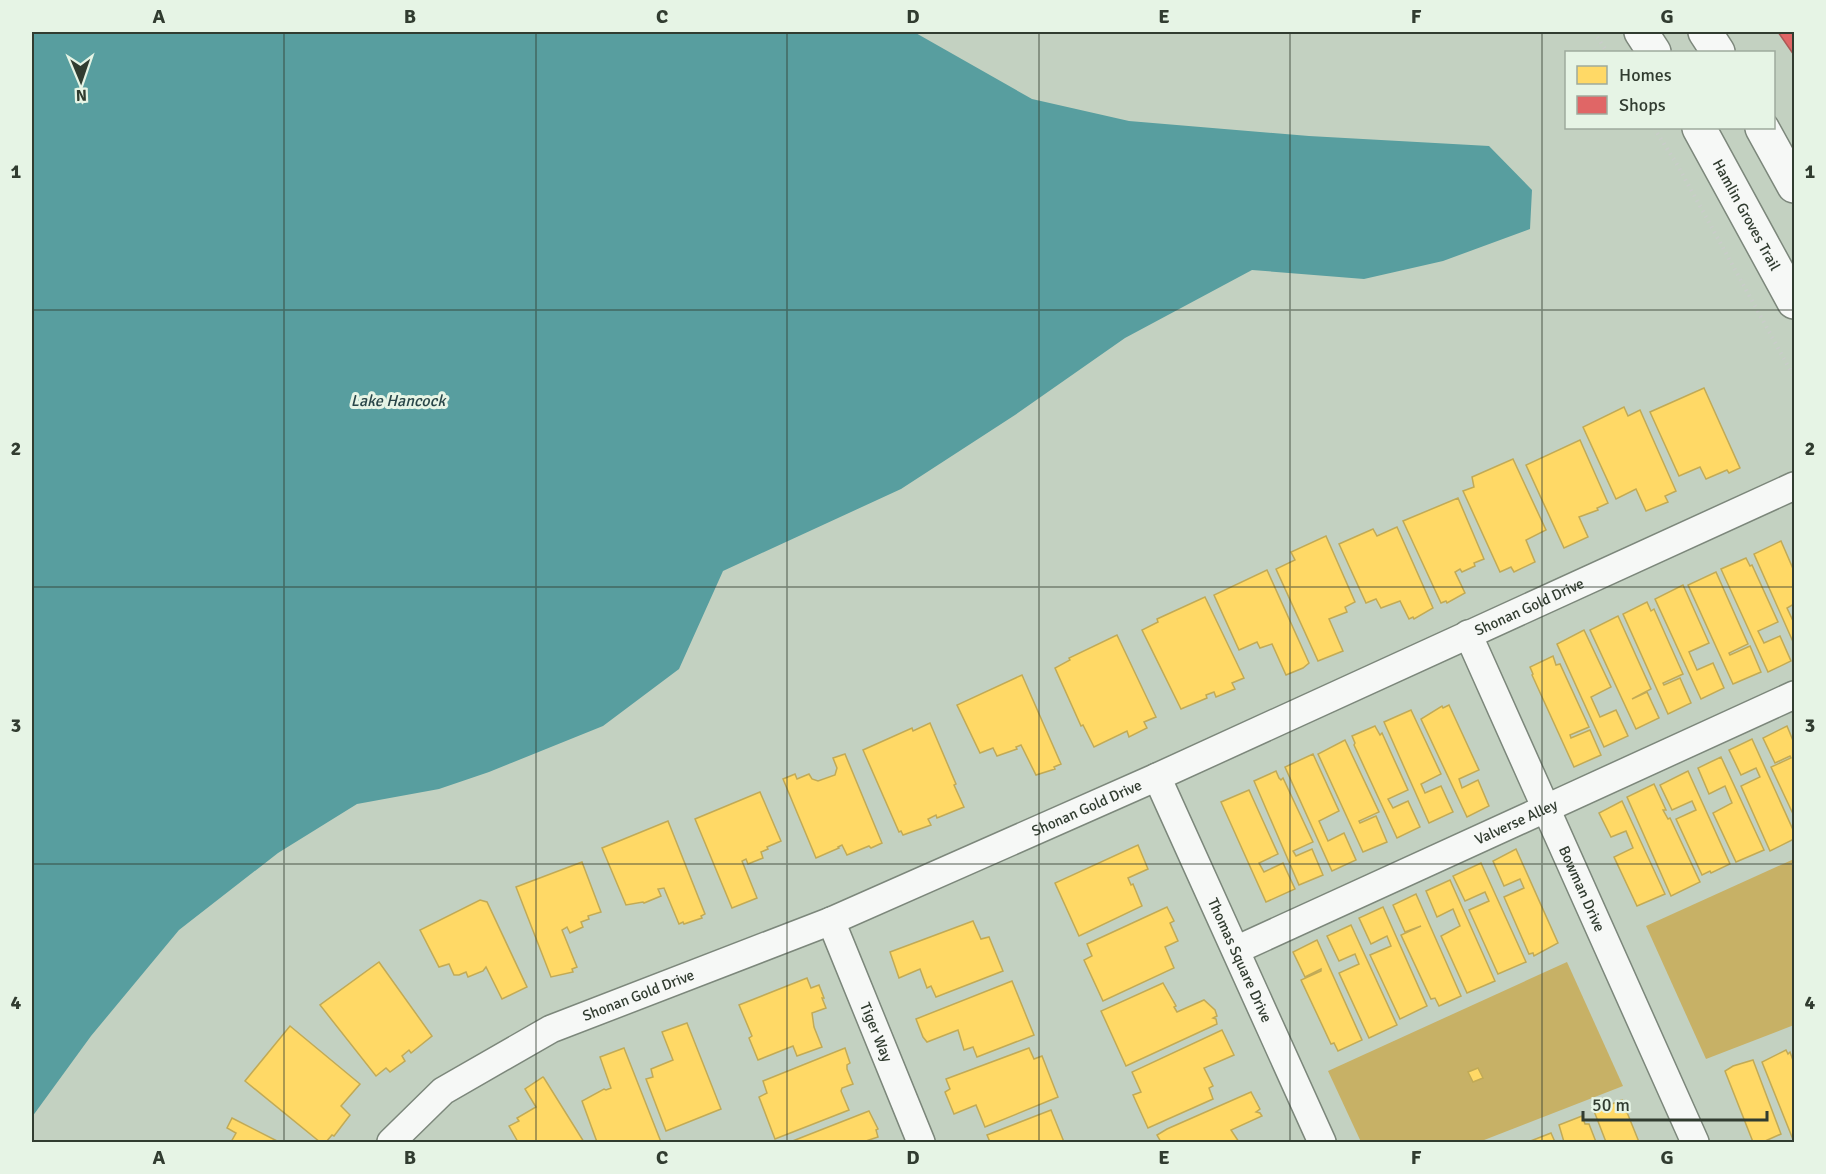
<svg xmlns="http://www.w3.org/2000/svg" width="1826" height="1174" font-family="Signika,sans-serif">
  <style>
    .green { fill: #c7b166 }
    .water { fill: #589e9f }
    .homes { fill: #ffd966; stroke: #c1aa56; stroke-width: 1.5 }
    .shops { fill: #e06666; stroke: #ac5956; stroke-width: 1.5 }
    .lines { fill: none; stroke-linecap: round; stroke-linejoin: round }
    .minor-casing { stroke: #7c877b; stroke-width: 30 }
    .major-casing { stroke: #7c877b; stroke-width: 36 }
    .path { stroke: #c9cdc9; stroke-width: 4; stroke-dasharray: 1.5 4.5; stroke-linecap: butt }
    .minor { stroke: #f6f8f6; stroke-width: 27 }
    .major { stroke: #f6f8f6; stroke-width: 33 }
    .grid { fill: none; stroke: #313c30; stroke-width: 1.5; stroke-opacity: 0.55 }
    .labels { text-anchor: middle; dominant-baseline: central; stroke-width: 6; stroke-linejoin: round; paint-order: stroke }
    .street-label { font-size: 15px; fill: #313c30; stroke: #e6f4e5 }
    .water-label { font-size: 16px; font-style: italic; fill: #294648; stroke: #e6f4e5 }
    .neatline { fill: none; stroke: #313c30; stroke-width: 2 }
    .grid-label { font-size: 20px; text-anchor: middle; font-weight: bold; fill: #313c30 }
  </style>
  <rect width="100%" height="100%" fill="#c3d1c1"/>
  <g class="green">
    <polygon points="1794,859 1794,1025 1706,1059 1646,926"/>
    <polygon points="1567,962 1623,1086 1479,1142 1361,1142 1328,1071"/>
  </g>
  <polygon class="water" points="32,32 914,32 1032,99 1129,121 1309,136 1489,146 1532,190 1530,229 1443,261 1364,279 1252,270 1125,338 1015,415 901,489 723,571 679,669 603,726 489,772 439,789 357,804 278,853 179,930 91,1036 32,1117"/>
  <g class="homes">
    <polygon points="1704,388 1740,468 1729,473 1727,470 1706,479 1700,467 1679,476 1650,412"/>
    <polygon points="1624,407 1628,416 1640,410 1676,491 1665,496 1668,502 1646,511 1636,489 1616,499 1583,427"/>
    <polygon points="1580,440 1608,503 1597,508 1598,510 1579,517 1588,537 1564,548 1526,465"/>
    <polygon points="1513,459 1546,530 1526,540 1535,562 1514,572 1511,567 1500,572 1463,491 1474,487 1472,477"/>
    <polygon points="1458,498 1484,559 1474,563 1475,566 1462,572 1460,569 1455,572 1465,593 1447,603 1446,601 1441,603 1403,521"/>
    <polygon points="1397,527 1433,608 1414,619 1413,617 1409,619 1400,601 1381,608 1376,599 1366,603 1339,544 1373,529 1377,536"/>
    <polygon points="1326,536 1355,602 1345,607 1347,612 1329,619 1343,651 1318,661 1276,569 1295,560 1291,552"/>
    <polygon points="1781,541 1794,571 1794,604 1787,608 1794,623 1794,644 1754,554"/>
    <polygon points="1746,558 1750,566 1752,565 1778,622 1758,631 1764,643 1780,636 1791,661 1768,672 1721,569"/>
    <polygon points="1267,570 1309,663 1303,668 1286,675 1272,644 1260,648 1257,642 1239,650 1214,595"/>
    <polygon points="1716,572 1748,644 1729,653 1730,655 1750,646 1761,672 1733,684 1688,585"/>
    <polygon points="1683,585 1709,643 1689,652 1697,670 1713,663 1724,688 1701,699 1655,599"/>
    <polygon points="1205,597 1244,678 1232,683 1235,689 1216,697 1214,692 1206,695 1207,698 1181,709 1142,630 1158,622 1157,619"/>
    <polygon points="1647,602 1651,611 1654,609 1683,674 1663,683 1664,685 1680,678 1691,703 1668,714 1623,614"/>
    <polygon points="1618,616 1651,689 1632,699 1647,692 1659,718 1636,729 1590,630"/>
    <polygon points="1584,630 1611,687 1591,697 1600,717 1616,710 1628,736 1604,747 1557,644"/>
    <polygon points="1117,635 1156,717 1144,722 1147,728 1129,737 1127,731 1094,747 1083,725 1081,726 1055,668 1070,660 1069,658"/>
    <polygon points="1553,656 1556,665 1560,664 1589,727 1570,735 1571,738 1590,730 1601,755 1574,767 1532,675 1533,674 1530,667"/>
    <polygon points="1022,675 1061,764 1054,767 1055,769 1036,775 1021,745 1016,747 1017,749 997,756 993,748 980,753 957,705"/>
    <polygon points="1449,705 1479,770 1459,779 1462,788 1478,780 1489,806 1467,817 1421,719 1442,706 1443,708"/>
    <polygon points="1411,710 1441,774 1421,784 1425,793 1441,786 1453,812 1429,823 1384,722"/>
    <polygon points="930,723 956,784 954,785 964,807 937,818 936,815 928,819 931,825 903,835 901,831 899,832 863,750 912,728 913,731"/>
    <polygon points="1375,726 1380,735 1382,733 1408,790 1388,799 1393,808 1408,801 1420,827 1397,838 1354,745 1355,743 1352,736"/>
    <polygon points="1787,726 1794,743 1794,816 1771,767 1791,758 1790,756 1775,763 1763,738"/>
    <polygon points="1752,739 1794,832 1794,839 1770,851 1741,786 1760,777 1756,768 1741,775 1729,750"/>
    <polygon points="1345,740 1379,812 1359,821 1360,823 1376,816 1387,842 1363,852 1318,754"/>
    <polygon points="845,754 882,843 871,848 869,846 847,855 842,845 838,847 839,848 816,858 783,779 795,774 797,779 809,774 812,779 818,781 835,775 837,768 833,758"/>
    <polygon points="1313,754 1339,811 1319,821 1328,841 1344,833 1356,860 1332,871 1285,767"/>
    <polygon points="1721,757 1764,850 1736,862 1713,813 1732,803 1725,786 1709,794 1698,768"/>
    <polygon points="1276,771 1279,778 1281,780 1283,778 1313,842 1293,851 1296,856 1312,849 1323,875 1299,885 1254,781"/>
    <polygon points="1688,771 1730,864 1711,873 1710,871 1702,875 1676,819 1696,810 1692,801 1672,810 1660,785"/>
    <polygon points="1654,784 1666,810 1663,810 1668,819 1670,818 1700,882 1671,896 1627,797"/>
    <polygon points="1249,790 1278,854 1259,863 1264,872 1283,863 1295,889 1266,902 1221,802"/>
    <polygon points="760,792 781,841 767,847 768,849 761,852 763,858 748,864 746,859 742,861 757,898 732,908 695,819"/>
    <polygon points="1622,801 1665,894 1637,906 1614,857 1633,848 1626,831 1611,837 1599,813"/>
    <polygon points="668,821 705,914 701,916 702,918 684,924 683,922 679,924 664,888 658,889 661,896 644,903 643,902 626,905 602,848"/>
    <polygon points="1138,845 1148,869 1128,878 1131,885 1133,884 1142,906 1079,936 1055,883"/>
    <polygon points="1516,849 1558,943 1534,956 1533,953 1529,954 1504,897 1524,888 1520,879 1504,886 1493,861"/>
    <polygon points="582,862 601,912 588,916 589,919 581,922 583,927 570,933 567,927 562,930 577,967 572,969 573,972 551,977 516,887"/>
    <polygon points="1481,863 1526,962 1498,974 1469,910 1489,901 1485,892 1465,901 1453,876"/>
    <polygon points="1450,880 1495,981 1467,993 1441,936 1460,926 1453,909 1437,917 1426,891"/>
    <polygon points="1416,894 1461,996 1439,1006 1435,998 1431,999 1401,935 1421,926 1405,932 1393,905"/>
    <polygon points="480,900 487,902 527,987 502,999 486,967 483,971 468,977 466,972 459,975 454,975 449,964 439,967 420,930"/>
    <polygon points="1167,907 1174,921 1170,923 1178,941 1165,947 1174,968 1103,1001 1084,960 1092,956 1087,944"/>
    <polygon points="1383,907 1427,1006 1400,1019 1370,955 1391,946 1387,936 1371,944 1359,918"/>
    <polygon points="973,921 981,939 989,937 1003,971 936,997 931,986 927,988 920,969 899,978 890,952"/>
    <polygon points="1351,925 1397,1025 1369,1038 1339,973 1359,964 1355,954 1339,961 1327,936"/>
    <polygon points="1317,940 1362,1040 1338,1051 1334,1043 1331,1044 1301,980 1321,971 1321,969 1305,977 1293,952"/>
    <polygon points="379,962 432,1036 411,1053 409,1050 402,1056 405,1061 390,1072 386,1068 376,1076 320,1005"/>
    <polygon points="807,978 811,988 819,985 824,998 822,998 826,1008 812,1013 814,1027 822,1047 797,1056 793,1046 758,1060 749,1038 752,1036 739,1005"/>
    <polygon points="1012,981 1034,1035 977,1057 973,1047 964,1050 958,1030 927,1042 923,1037 916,1019"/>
    <polygon points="1163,983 1176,1006 1174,1007 1177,1012 1204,1000 1215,1010 1217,1016 1213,1018 1216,1019 1217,1024 1126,1066 1101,1011"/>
    <polygon points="687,1023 721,1109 666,1131 646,1079 653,1077 651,1069 673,1060 662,1032"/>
    <polygon points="290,1026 360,1084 341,1106 350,1115 334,1136 332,1135 326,1142 320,1142 245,1081"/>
    <polygon points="1222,1030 1234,1055 1204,1068 1213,1086 1209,1088 1213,1099 1148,1128 1133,1095 1141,1092 1132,1072"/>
    <polygon points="624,1048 661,1142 597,1142 582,1101 604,1089 606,1090 611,1088 600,1057"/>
    <polygon points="845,1048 850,1063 847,1065 847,1069 853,1084 842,1088 841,1091 849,1110 775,1139 759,1097 767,1093 763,1081"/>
    <polygon points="1029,1048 1034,1059 1042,1056 1058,1097 985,1127 976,1105 954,1114 945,1092 950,1089 946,1079"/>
    <polygon points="1786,1050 1788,1054 1790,1052 1794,1063 1794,1142 1762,1062"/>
    <polygon points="1753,1060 1781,1134 1763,1142 1753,1142 1725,1071 1733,1066"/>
    <polygon points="1478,1068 1483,1078 1473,1082 1468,1072"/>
    <polygon points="543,1077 544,1078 584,1142 518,1142 509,1126 519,1121 517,1118 536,1107 525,1089"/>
    <polygon points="1251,1092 1260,1109 1256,1112 1260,1113 1262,1116 1231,1130 1239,1142 1161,1142 1157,1135 1167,1129"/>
    <polygon points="1622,1100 1639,1142 1606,1142 1594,1111"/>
    <polygon points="1051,1110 1064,1142 990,1142 987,1135"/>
    <polygon points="869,1111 878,1129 876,1130 878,1137 863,1142 790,1142"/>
    <polygon points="1582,1116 1585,1124 1589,1124 1596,1142 1564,1142 1559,1125"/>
    <polygon points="232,1118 279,1142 231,1142 236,1133 227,1128"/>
    <polygon points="1551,1133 1555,1142 1528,1142"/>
  </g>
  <polygon class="shops" points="1778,32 1794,32 1794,55"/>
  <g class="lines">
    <defs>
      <g id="minor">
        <path id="s1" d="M1468 634 1695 1142"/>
        <path id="s2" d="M1157 777 1322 1142"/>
        <path id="s3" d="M831 921 921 1142"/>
        <path id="s4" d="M1236 950 1794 695"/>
        <path id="s5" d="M391 1142 443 1091 551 1029 831 921 1157 777 1794 486"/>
      </g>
      <g id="major">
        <polyline points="1641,32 1654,52"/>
        <polyline points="1705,32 1718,52"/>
        <path id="s6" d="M1699 128 1794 302"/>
        <polyline points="1762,128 1794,186"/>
      </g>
    </defs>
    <use href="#minor" class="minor-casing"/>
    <use href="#major" class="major-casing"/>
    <g class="path">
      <polyline points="1594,32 1607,52"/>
      <polyline points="1654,128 1678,166 1794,377"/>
    </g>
    <use href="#minor" class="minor"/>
    <use href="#major" class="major"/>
  </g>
  <path class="grid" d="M284 32V1142M536 32V1142M787 32V1142M1039 32V1142M1290 32V1142M1542 32V1142M32 310H1794M32 587H1794M32 864H1794"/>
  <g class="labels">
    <g class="street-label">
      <text stroke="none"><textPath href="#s6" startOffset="99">Hamlin Groves Trail</textPath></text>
      <text stroke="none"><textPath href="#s5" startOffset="1263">Shonan Gold Drive</textPath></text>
      <text stroke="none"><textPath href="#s5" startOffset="777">Shonan Gold Drive</textPath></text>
      <text stroke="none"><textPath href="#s4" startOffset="308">Valverse Alley</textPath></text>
      <text stroke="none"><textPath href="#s1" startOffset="279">Bowman Drive</textPath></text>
      <text stroke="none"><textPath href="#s2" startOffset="201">Thomas Square Drive</textPath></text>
      <text stroke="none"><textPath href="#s5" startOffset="291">Shonan Gold Drive</textPath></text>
      <text stroke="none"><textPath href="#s3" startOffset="120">Tiger Way</textPath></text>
    </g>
    <g class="water-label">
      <text x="398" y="401">Lake Hancock</text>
    </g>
  </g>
  <rect width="1826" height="1174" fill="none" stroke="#e6f4e5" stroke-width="66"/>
  <rect x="1565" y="51" width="210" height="78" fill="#e6f4e5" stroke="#9eaa9d" stroke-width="1.5"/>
  <rect x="1577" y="66" width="30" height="18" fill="#ffd966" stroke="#9eaa9d" stroke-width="1.5"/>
  <text x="1619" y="81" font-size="18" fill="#313c30">Homes</text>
  <rect x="1577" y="96" width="30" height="18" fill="#e06666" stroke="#9eaa9d" stroke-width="1.5"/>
  <text x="1619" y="111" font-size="18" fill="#313c30">Shops</text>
  <g transform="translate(81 81) rotate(178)" stroke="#e6f4e5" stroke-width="4.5" paint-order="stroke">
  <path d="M0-4.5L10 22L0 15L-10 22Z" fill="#313c30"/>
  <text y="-9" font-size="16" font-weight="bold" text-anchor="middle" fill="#313c30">N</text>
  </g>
  <path d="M1583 1111v9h184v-9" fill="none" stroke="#313c30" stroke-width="3"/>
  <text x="1592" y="1111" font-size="18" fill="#313c30" stroke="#e6f4e5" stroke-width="4.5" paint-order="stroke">50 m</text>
  <rect x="33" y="33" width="1760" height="1108" class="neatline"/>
  <g class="grid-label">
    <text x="159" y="23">A</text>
    <text x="410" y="23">B</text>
    <text x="662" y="23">C</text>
    <text x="913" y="23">D</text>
    <text x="1164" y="23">E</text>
    <text x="1416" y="23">F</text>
    <text x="1667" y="23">G</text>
    <text x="16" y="178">1</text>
    <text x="1810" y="178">1</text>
    <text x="16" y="455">2</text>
    <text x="1810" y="455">2</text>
    <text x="16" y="732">3</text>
    <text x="1810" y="732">3</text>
    <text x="16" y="1009">4</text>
    <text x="1810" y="1009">4</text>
    <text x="159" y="1164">A</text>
    <text x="410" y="1164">B</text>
    <text x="662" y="1164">C</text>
    <text x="913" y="1164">D</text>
    <text x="1164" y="1164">E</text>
    <text x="1416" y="1164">F</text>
    <text x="1667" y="1164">G</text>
  </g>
</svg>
